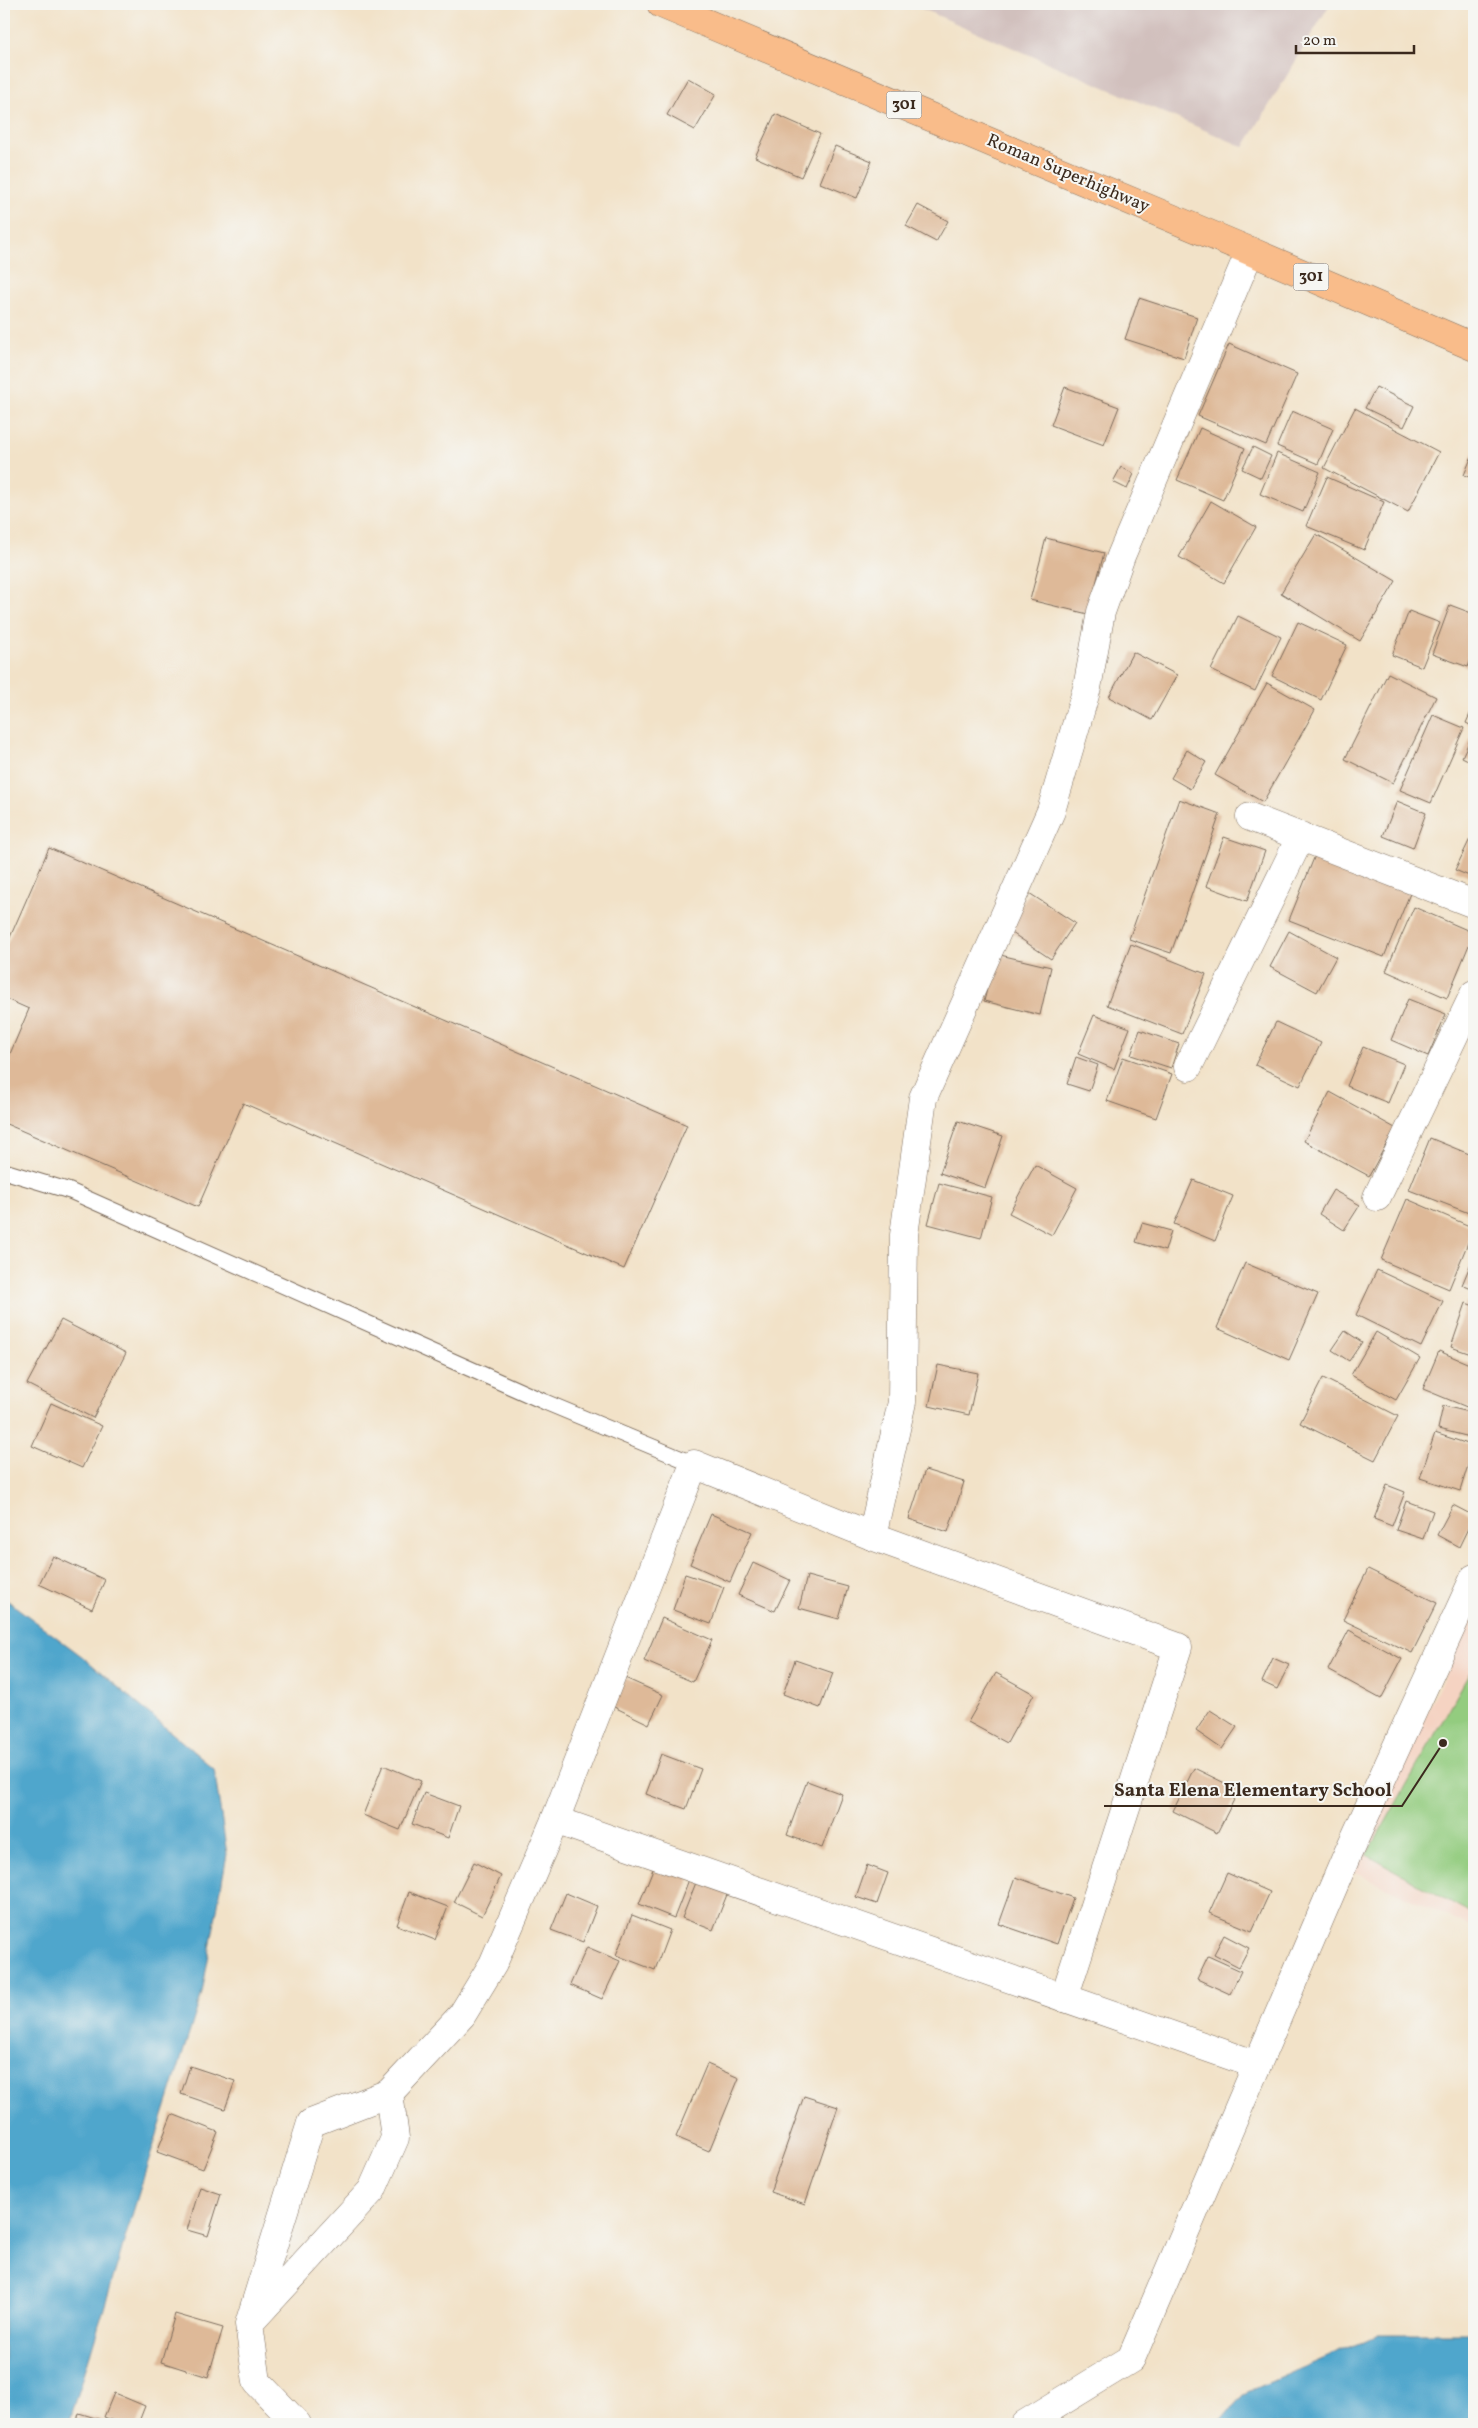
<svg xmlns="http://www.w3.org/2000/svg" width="1478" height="2428" font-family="Vollkorn,serif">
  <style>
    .built { fill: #f5d3c2 }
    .industrial { fill: #d1c0bd }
    .green { fill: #93cc7f; stroke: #677b4e }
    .water { fill: #50a6cc; stroke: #466875 }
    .building { fill: #deb998 }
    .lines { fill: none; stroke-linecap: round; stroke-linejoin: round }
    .lane-casing { stroke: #7b6a5a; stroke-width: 17 }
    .street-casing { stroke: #7b6a5a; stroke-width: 29 }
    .primary-casing { stroke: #7b6a5a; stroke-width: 29 }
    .lane { stroke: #fff; stroke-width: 15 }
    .street { stroke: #fff; stroke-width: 28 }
    .primary { stroke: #f9bc8a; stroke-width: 28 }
    .labels { text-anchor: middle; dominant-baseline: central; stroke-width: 4; stroke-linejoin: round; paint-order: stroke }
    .shield { fill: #f6f6f2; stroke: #73675e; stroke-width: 1 }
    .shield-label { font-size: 16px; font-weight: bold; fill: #3b2a1e }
    .street-label { font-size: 18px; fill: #3b2a1e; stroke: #f6f6f2 }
    .leader { fill: none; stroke: #3b2a1e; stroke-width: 2 }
    .callout-dot { fill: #3b2a1e; stroke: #f6f6f2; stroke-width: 2 }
    .callout-label { font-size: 19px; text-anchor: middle; font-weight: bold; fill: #3b2a1e; stroke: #f6f6f2; stroke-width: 4; stroke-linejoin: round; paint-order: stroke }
  </style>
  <rect width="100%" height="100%" fill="#f6f6f2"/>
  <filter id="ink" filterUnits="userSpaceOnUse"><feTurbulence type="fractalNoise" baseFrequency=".02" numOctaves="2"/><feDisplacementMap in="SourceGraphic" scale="10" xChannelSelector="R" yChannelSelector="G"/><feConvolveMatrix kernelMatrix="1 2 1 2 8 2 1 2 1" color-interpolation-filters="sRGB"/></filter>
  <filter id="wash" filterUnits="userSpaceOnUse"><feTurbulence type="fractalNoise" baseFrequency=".0096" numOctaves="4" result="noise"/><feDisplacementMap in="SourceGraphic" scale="20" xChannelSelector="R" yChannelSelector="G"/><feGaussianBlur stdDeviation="1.12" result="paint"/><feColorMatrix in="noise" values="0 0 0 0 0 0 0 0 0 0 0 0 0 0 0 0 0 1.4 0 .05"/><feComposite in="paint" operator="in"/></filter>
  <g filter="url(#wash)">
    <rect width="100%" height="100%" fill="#f2e2c8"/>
    <polygon class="built" points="1474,1615 1474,1929 1351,1871"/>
    <polygon class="industrial" points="911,4 1330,4 1244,147"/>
    <polygon class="green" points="1474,1665 1474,1915 1367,1855"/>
    <g class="water">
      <polygon points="4,1598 83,1657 214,1769 227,1854 202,1993 144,2176 69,2424 4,2424"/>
      <polygon points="1380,2334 1474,2334 1474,2424 1217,2424 1243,2394"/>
    </g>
    <g id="blocks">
      <g class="building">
        <polygon points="688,78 716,94 695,130 667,115"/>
        <polygon points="775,114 820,134 801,177 755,157"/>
        <polygon points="835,146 872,161 857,198 820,183"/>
        <polygon points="918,205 948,221 936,242 906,226"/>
        <polygon points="1139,298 1197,317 1184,358 1125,339"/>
        <polygon points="1229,344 1297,374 1266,445 1198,416"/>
        <polygon points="1065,387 1119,407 1104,445 1051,425"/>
        <polygon points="1376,387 1414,406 1404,427 1365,408"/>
        <polygon points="1355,408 1439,452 1408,512 1324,468"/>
        <polygon points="1292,411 1333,429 1318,464 1277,446"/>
        <polygon points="1200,428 1245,448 1223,500 1177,480"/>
        <polygon points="1253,447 1271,456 1261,478 1242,469"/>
        <polygon points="1474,451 1474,479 1464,475"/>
        <polygon points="1277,453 1320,472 1303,512 1260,494"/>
        <polygon points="1121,467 1134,474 1127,489 1113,482"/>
        <polygon points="1327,477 1384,502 1364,550 1306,526"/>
        <polygon points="1211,501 1256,527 1224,583 1179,557"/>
        <polygon points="1316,534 1396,581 1360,641 1281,593"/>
        <polygon points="1046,538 1104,553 1088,614 1030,600"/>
        <polygon points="1450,605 1474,614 1474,651 1468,667 1432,654"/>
        <polygon points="1409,611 1440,623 1422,667 1392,655"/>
        <polygon points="1238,616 1281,637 1255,691 1211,670"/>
        <polygon points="1298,622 1347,645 1321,700 1272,676"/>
        <polygon points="1133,652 1177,675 1152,720 1109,697"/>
        <polygon points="1388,673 1436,697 1393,783 1345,759"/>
        <polygon points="1267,683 1315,710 1263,802 1215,775"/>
        <polygon points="1474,705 1474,727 1466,723"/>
        <polygon points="1433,715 1464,728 1431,803 1400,790"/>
        <polygon points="1474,731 1474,763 1462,757"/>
        <polygon points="1187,750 1206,762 1190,789 1171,778"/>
        <polygon points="1179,799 1220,814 1171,953 1129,939"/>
        <polygon points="1397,801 1426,813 1413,848 1383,836"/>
        <polygon points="1224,837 1265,851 1247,901 1206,886"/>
        <polygon points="1470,839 1474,841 1474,878 1455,870"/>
        <polygon points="49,848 687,1125 624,1269 243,1103 198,1207 4,1123 4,1068 29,1009 4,998 4,951"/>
        <polygon points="1316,853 1411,891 1384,957 1289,920"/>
        <polygon points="1029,893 1075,923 1051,959 1006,929"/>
        <polygon points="1414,907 1474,933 1447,998 1386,971"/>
        <polygon points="1289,931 1336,957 1317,992 1270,967"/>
        <polygon points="1131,944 1206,974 1182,1034 1107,1005"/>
        <polygon points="996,954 1051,967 1040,1015 984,1001"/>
        <polygon points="1408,999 1446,1014 1428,1056 1391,1040"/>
        <polygon points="1094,1015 1130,1028 1114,1069 1078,1054"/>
        <polygon points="1276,1022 1321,1043 1300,1086 1255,1065"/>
        <polygon points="1140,1030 1179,1044 1171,1068 1131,1055"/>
        <polygon points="1363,1047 1404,1064 1388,1103 1347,1086"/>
        <polygon points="1076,1057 1098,1065 1089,1091 1067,1084"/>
        <polygon points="1123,1057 1172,1074 1156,1118 1107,1101"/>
        <polygon points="1330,1092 1395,1128 1369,1176 1304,1141"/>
        <polygon points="958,1121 1003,1136 985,1188 940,1173"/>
        <polygon points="1430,1138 1474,1156 1474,1215 1409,1190"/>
        <polygon points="1035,1165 1077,1188 1052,1235 1009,1213"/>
        <polygon points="1193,1180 1233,1196 1215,1241 1174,1224"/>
        <polygon points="939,1183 992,1197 981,1238 928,1224"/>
        <polygon points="1333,1190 1360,1205 1344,1230 1319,1214"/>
        <polygon points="1407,1199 1474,1228 1449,1289 1381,1260"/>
        <polygon points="1142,1223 1171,1231 1165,1251 1136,1242"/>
        <polygon points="1474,1256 1474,1290 1462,1285"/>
        <polygon points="1245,1263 1318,1294 1289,1360 1217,1328"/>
        <polygon points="1377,1270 1443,1301 1421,1347 1356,1315"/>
        <polygon points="1466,1303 1474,1306 1474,1355 1451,1347"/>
        <polygon points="61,1320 126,1353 93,1418 27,1384"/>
        <polygon points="1345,1331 1362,1342 1349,1361 1332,1350"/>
        <polygon points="1376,1332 1420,1358 1396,1400 1351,1375"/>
        <polygon points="1439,1351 1474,1366 1474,1410 1423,1389"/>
        <polygon points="938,1365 978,1373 969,1415 929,1406"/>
        <polygon points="1323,1378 1398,1416 1375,1460 1300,1423"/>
        <polygon points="51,1403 102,1426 82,1468 32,1446"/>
        <polygon points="1443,1406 1474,1413 1470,1437 1438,1429"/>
        <polygon points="1435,1433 1474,1446 1460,1491 1420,1478"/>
        <polygon points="925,1470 964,1482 948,1532 909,1519"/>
        <polygon points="1387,1485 1405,1492 1392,1526 1374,1519"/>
        <polygon points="1406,1501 1433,1511 1423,1539 1396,1530"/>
        <polygon points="1453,1505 1474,1516 1459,1547 1437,1535"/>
        <polygon points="711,1514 752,1532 730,1582 690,1564"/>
        <polygon points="53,1556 105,1580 92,1609 39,1584"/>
        <polygon points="753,1563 790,1580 775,1611 738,1595"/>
        <polygon points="1368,1569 1437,1603 1412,1653 1343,1620"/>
        <polygon points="685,1574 724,1587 711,1624 673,1610"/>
        <polygon points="807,1576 848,1587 839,1619 799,1608"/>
        <polygon points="662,1618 712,1640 693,1682 644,1661"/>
        <polygon points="1349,1630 1402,1659 1381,1699 1328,1670"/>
        <polygon points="1273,1658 1289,1665 1277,1689 1262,1682"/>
        <polygon points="795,1660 833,1673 820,1708 783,1694"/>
        <polygon points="996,1673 1034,1694 1007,1743 968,1722"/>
        <polygon points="625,1678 663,1695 649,1724 612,1706"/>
        <polygon points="1210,1710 1237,1727 1222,1749 1196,1731"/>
        <polygon points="661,1754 701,1769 686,1809 646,1794"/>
        <polygon points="383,1765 421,1781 400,1830 363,1815"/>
        <polygon points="1194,1768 1239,1790 1217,1833 1173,1811"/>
        <polygon points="807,1781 842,1794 822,1848 787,1835"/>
        <polygon points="424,1793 459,1806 448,1838 412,1824"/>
        <polygon points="474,1862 501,1876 482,1916 454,1902"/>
        <polygon points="655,1864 690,1877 674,1918 639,1904"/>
        <polygon points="867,1865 888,1873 877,1904 856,1897"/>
        <polygon points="1227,1873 1270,1892 1252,1931 1209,1913"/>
        <polygon points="1016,1877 1073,1898 1057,1944 999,1924"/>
        <polygon points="697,1880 728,1892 713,1930 682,1918"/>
        <polygon points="409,1892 448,1907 435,1940 397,1925"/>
        <polygon points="566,1893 597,1906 583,1942 551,1930"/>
        <polygon points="632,1915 670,1930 655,1970 616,1955"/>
        <polygon points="1224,1935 1249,1948 1239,1967 1214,1954"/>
        <polygon points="587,1947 620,1961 602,1999 570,1985"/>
        <polygon points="1208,1956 1241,1971 1230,1994 1197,1979"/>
        <polygon points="707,2064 739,2078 709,2151 676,2137"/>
        <polygon points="190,2066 235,2081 225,2109 181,2094"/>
        <polygon points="804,2096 838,2107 805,2204 770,2192"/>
        <polygon points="172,2114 218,2132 203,2169 157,2152"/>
        <polygon points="200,2187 221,2194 208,2236 187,2230"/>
        <polygon points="175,2314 223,2328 208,2377 161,2362"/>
        <polygon points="114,2393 145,2406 138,2424 122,2424 104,2417"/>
        <polygon points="79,2413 105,2421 105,2424 76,2424"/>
      </g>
    </g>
  </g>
  <g filter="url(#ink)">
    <use href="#blocks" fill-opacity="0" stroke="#7b6a5a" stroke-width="1"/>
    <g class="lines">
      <defs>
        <polyline id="lane" points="4,1171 70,1191 545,1402 694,1464"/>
        <g id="street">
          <polyline points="1250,817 1474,904"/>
          <polyline points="1188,1067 1301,836"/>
          <polyline points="1377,1197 1474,994"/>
          <polyline points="872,1536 1178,1647 1064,1998"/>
          <polyline points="555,1820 1257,2065"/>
          <polyline points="255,2317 372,2190 395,2138 389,2093"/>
          <polyline points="297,2424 257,2382 249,2324 311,2123 389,2093 462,2015 493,1964 555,1820 694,1464 872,1536 902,1402 904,1235 923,1098 1051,811 1087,688 1101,612 1121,556 1250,251"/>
          <polyline points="1025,2424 1131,2359 1347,1855 1474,1578"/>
        </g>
        <polyline id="primary" points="661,4 1250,251 1474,347"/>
      </defs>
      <use href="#lane" class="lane-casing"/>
      <use href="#street" class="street-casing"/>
      <use href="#primary" class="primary-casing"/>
      <use href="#lane" class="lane"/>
      <use href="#street" class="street"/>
      <use href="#primary" class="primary"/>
    </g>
  </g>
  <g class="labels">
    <g class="shield">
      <rect x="886.5" y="91.5" width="35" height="27" rx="4"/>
      <rect x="1293.5" y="263.5" width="35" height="27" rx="4"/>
    </g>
    <g class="shield-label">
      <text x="904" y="105">301</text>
      <text x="1311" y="277">301</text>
    </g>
    <g class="street-label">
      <text transform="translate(1068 174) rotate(23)">Roman Superhighway</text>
    </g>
  </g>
  <path class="leader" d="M1443 1743L1402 1806H1104"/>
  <circle class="callout-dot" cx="1443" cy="1743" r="5"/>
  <g class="callout-label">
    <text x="1253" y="1796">Santa Elena Elementary School</text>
  </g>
  <rect width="1478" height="2428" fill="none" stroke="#f6f6f2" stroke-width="20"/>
  <path d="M1296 45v8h118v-8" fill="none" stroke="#3b2a1e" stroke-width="2.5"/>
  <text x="1303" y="45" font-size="15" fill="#3b2a1e" stroke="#f6f6f2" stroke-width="4" paint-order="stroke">20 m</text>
</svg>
